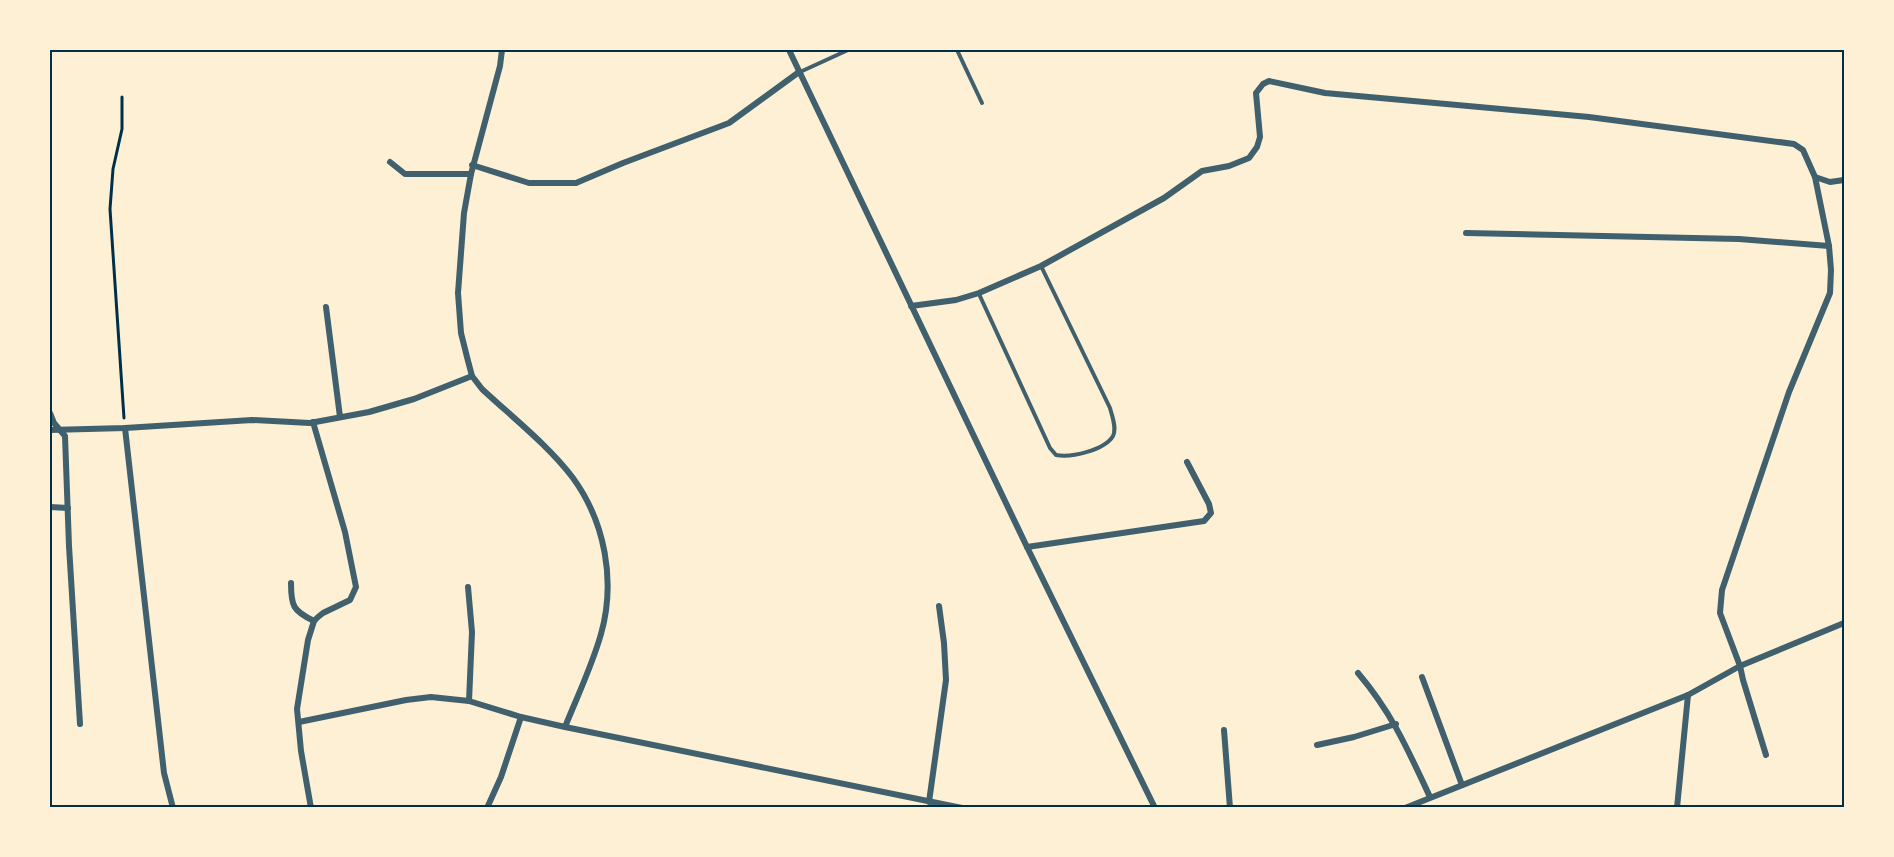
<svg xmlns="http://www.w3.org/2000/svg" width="1894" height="857" font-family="'Alegreya Sans',sans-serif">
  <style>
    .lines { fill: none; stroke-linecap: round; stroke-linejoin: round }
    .path { stroke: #003049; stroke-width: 3 }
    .service { stroke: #3f606c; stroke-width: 4 }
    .minor { stroke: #3f606c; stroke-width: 6 }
    .neatline { fill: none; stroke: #003049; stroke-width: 2 }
  </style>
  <rect width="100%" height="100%" fill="#fdf0d5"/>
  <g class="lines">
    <polyline class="path" points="122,97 122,129 113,169 110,209 124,418"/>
    <g class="service">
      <polyline points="957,50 982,103"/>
      <polyline points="800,72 848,50"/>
      <path d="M979 294 1050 448 1056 455C1071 458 1105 450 1113 436 1117 428 1112 416 1110 408L1041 266"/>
    </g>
    <g class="minor">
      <path d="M502 50 500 66 471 174 464 213 458 293 461 333 467 357 472 376 482 389C512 417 548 445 573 478 605 522 616 581 601 634 592 666 577 697 565 727L962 808"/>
      <polyline points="789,50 1027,547 1155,808"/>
      <polyline points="390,162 405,174 471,174"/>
      <polyline points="472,165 529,183 576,183 623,163 729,123 799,72"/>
      <polyline points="1466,233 1739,239 1829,246"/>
      <polyline points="911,306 956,300 979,293 1041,266 1164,198 1202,171 1229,166 1249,158 1257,147 1260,137 1256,93 1263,84 1269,81 1325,93 1589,117 1794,144 1803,150 1815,177 1830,182 1844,180"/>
      <polyline points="326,307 340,417"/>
      <polyline points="50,413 54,423 65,436 69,546 80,724"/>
      <polyline points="125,428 164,773 173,808"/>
      <polyline points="50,430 125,428 252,420 310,423 369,412 414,399 472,376"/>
      <polyline points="50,507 68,508"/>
      <polyline points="1027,547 1204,521 1211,513 1209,504 1187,462"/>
      <path d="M291 583C291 606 293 611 314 621"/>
      <polyline points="468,587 472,632 469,701"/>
      <path d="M1358 673C1392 713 1408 750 1430 797"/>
      <polyline points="1422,677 1462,785"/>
      <polyline points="299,722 406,700 431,697 469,701 521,717 565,727"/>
      <polyline points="1224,730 1230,808"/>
      <polyline points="1317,745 1354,737 1396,724"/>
      <polyline points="1766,755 1743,680 1740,666 1720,613 1722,590 1789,392 1830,293 1831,270 1829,246 1815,177"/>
      <polyline points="929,802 946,680 944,643 939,606"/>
      <polyline points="311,808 301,751 297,709 308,640 314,621 318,617 323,613 350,600 356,587 345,532 313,422"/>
      <polyline points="487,808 501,777 521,717"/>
      <polyline points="1405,808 1688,695 1740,666 1844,623"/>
      <polyline points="1677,808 1688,695"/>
    </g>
  </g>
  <rect width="1894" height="857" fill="none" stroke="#fdf0d5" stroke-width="102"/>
  <rect x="51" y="51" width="1792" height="755" class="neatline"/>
</svg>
